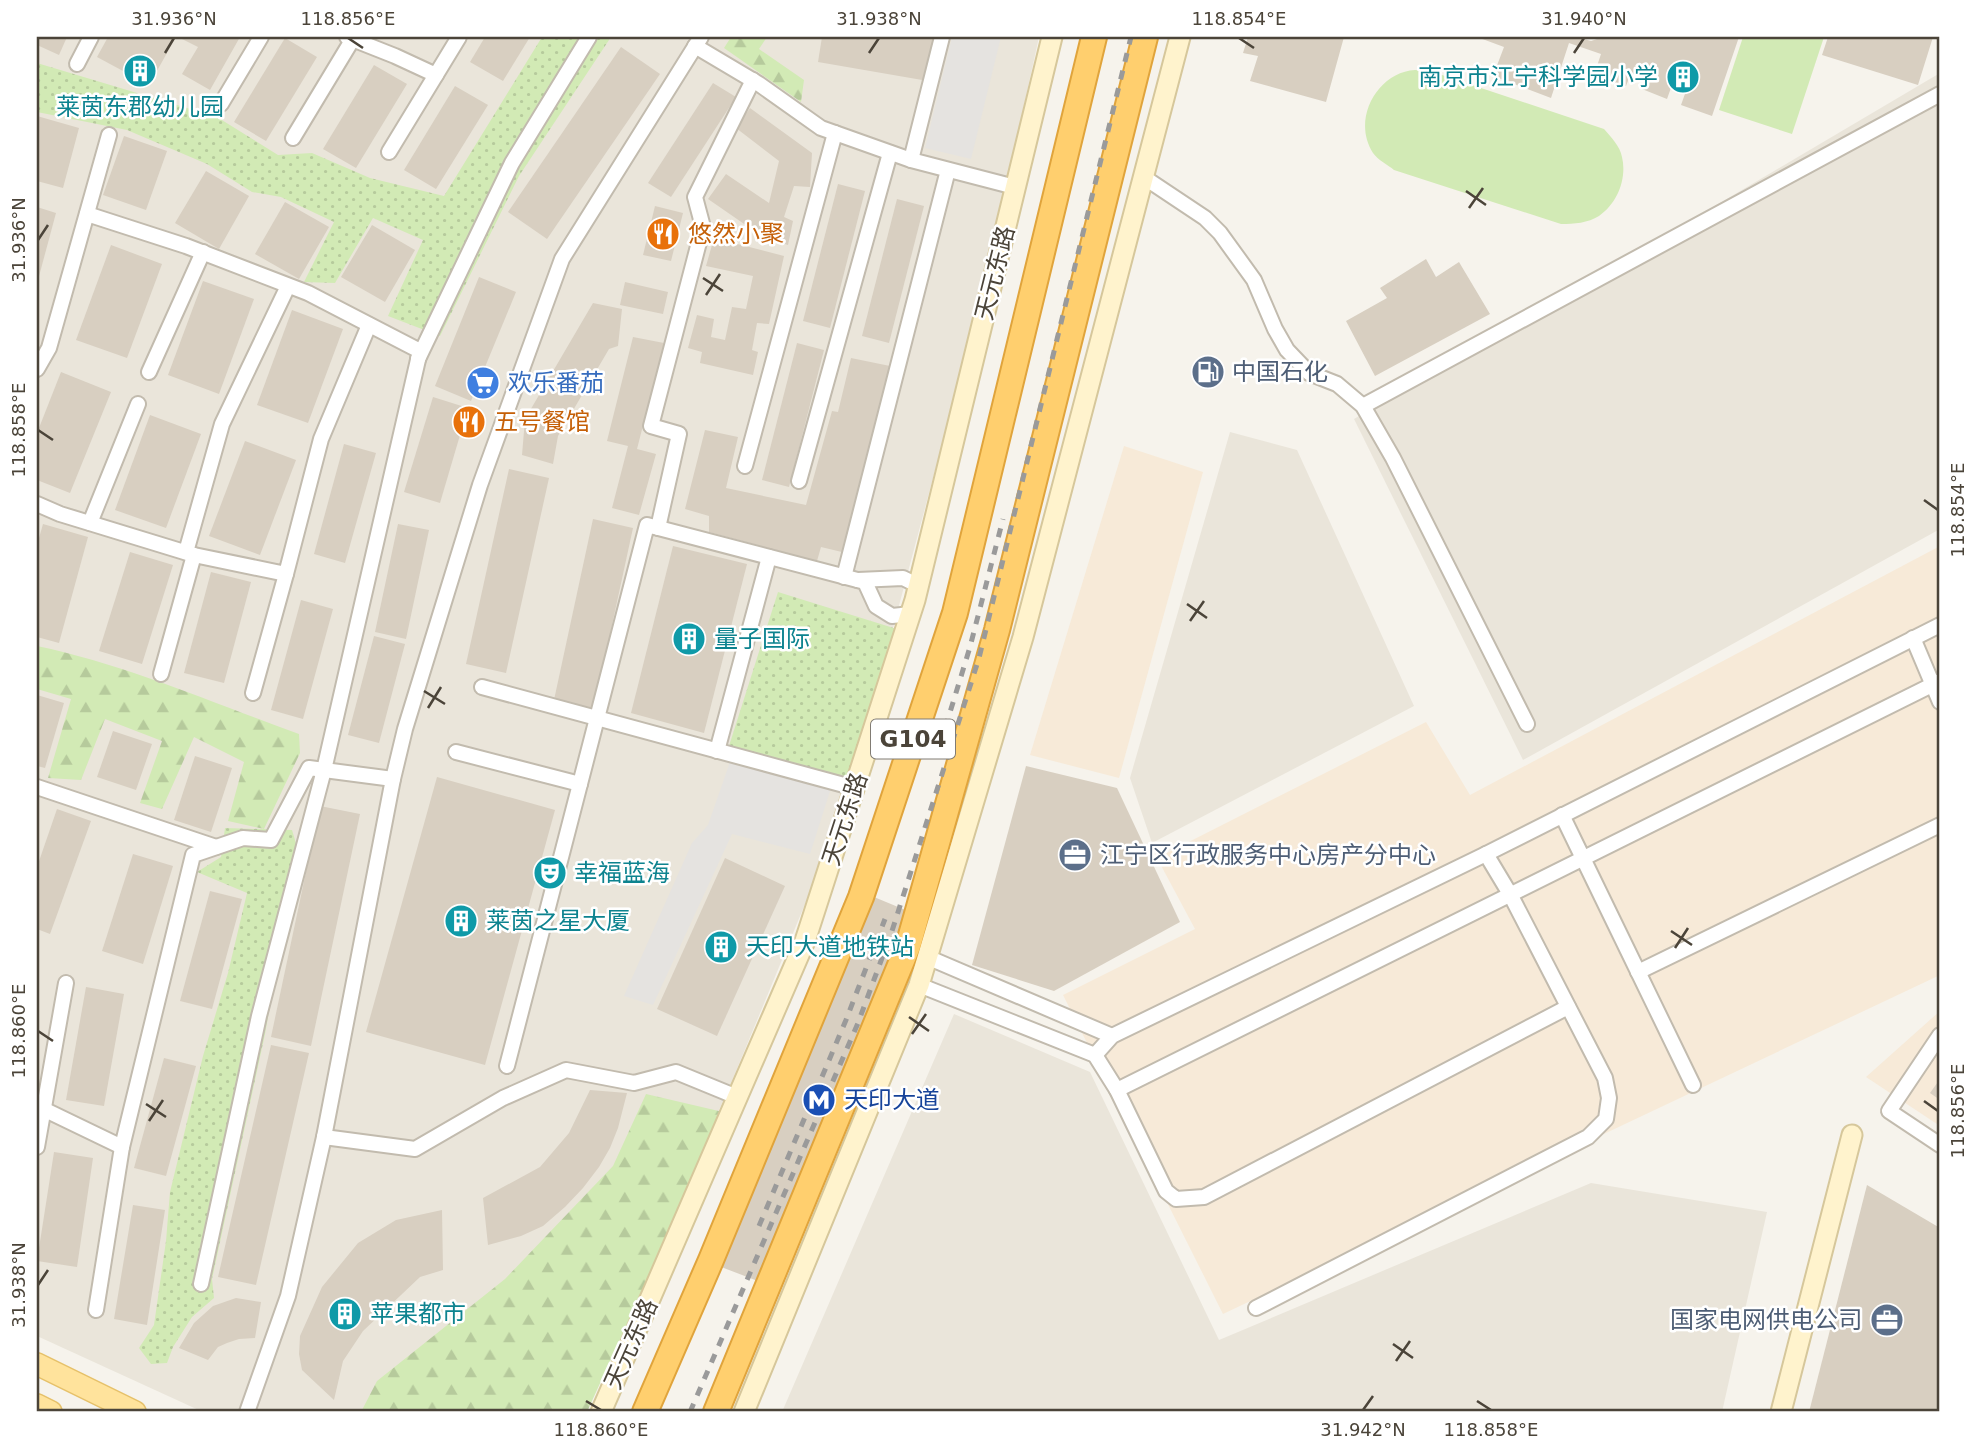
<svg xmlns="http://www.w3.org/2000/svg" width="1977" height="1449" font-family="'DejaVu Sans','Noto Sans SC',sans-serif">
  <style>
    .residential { fill: #eae5da }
    .commercial { fill: #f7ead8 }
    .grass { fill: url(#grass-dots) }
    .forest { fill: url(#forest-firs) }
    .park { fill: #d2eab5 }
    .parking { fill: #e5e3e0 }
    .building { fill: #d8cfc1 }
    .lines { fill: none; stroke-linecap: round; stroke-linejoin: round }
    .street-casing { stroke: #c2bbae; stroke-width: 18 }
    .secondary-casing { stroke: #d6c79b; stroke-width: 23 }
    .primary-casing { stroke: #e6c16a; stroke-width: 24 }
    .highway-casing { stroke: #e0a43c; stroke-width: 28 }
    .street { stroke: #fff; stroke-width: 14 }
    .secondary { stroke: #fff3cd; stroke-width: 19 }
    .primary { stroke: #ffe39c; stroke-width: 21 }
    .highway { stroke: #ffcf6e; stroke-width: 24 }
    .rail { stroke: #9a9a9a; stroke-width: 5; stroke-dasharray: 9 9; stroke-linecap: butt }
    .ticks { fill: none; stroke: #4b4439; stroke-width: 2.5 }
    .labels { text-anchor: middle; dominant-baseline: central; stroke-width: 5; stroke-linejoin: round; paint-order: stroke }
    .shield { fill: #fff; stroke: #817c74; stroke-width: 2 }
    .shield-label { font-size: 23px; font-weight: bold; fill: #4b4439 }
    .culture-label { font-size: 24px; fill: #0d838f; stroke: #fff; text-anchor: start }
    .food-label { font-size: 24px; fill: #c56008; stroke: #fff; text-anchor: start }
    .street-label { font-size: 24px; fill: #4b4439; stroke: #fff }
    .service-label { font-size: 24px; fill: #4e5e75; stroke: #fff; text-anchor: start }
    .shop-label { font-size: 24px; fill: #366cbe; stroke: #fff; text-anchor: start }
    .transit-label { font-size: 24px; fill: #164399; stroke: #fff; text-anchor: start }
    .neatline { fill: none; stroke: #4b4439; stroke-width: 2.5 }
    .ticks-label { font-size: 18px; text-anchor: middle; fill: #4b4439 }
  </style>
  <defs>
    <pattern id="grass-dots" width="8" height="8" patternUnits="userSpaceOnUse" patternTransform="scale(1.75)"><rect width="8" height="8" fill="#d2eab5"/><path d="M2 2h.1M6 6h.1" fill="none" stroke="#b6ca9c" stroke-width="1.8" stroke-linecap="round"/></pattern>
    <pattern id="forest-firs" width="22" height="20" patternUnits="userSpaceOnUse" patternTransform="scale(1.75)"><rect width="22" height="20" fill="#d2eab5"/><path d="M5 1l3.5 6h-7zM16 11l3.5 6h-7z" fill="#b6ca9c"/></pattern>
  </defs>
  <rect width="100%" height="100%" fill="#f6f3ec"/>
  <g class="residential">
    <polygon points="37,37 1039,37 985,283 877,688 817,875 727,1093 622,1317 552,1412 203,1412 37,1336"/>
    <polygon points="1940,73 1940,529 1523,760 1354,419"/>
    <polygon points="1230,432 1297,450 1414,706 1152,843 1130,778"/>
    <polygon points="954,1014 1090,1072 1219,1340 1591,1183 1767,1212 1722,1412 782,1412"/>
  </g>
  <g class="commercial">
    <polygon points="1124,446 1203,472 1119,778 1030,755"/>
    <polygon points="1940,546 1940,975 1223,1314 1063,995 1195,929 1157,858 1426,722 1470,795"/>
    <polygon points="1940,1011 1940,1126 1866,1077"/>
  </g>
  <g class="grass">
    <polygon points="542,37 611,37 519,176 440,336 388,316 423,240 373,218 335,283 304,282 334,222 281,197 252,192 207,164 127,130 37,112 37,63 217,117 278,155 312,153 370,178 444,196"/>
    <polygon points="778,592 900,630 852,784 729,746"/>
    <polygon points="225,828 292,830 298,850 265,1034 212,1279 214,1298 192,1317 173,1347 167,1363 151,1364 139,1348 154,1325 166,1241 170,1192 203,1056 228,973 247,893 197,872 221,857"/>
  </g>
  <g class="forest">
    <polygon points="731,37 767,37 759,49 804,80 801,102 724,48"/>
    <path d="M37 646C127 665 213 703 299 734L300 753 264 829 228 821 244 762 194 737 162 809 140 803 162 741 105 719 81 780 48 778 71 699 37 689Z"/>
    <polygon points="646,1094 723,1112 587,1412 361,1412 377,1381 505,1279 613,1166"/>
  </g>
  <g class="park">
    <polygon points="1743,37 1824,37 1792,134 1719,110"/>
    <path d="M1415 70 1430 71 1604 129C1611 137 1620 146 1622 157 1627 178 1618 203 1599 216 1588 223 1574 224 1561 224L1394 170C1388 165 1378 160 1373 153 1351 119 1378 72 1415 70Z"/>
  </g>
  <g class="parking">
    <polygon points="952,37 1001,37 971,159 925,148"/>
    <polygon points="730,762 831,788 810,854 732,834 653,1005 624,996 692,843 708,825"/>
  </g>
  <g class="building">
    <polygon points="37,37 67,37 59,55 37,45"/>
    <polygon points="108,37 176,37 149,85 97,57"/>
    <polygon points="178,37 240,37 210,90 182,74 198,47"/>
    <polygon points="485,37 530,37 503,81 470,62"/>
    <polygon points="822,37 935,37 928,81 818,62"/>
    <polygon points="1248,37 1344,37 1326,102 1250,81 1258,56 1243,53"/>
    <polygon points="1477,37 1577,37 1591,41 1603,37 1739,37 1712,116 1681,105 1686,91 1672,85 1667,99 1642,89 1645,79 1631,73 1626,86 1594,75 1601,54 1569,43 1551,98 1493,76 1504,47"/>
    <polygon points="1828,37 1933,37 1918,85 1822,55"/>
    <polygon points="285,38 317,57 266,141 234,122"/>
    <polygon points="621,47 660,74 547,239 508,212"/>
    <polygon points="374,65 407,84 356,168 323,149"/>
    <polygon points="713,83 736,97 671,197 648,183"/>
    <polygon points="455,86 488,105 436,189 404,170"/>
    <polygon points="750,108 812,153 810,187 794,186 784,217 793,221 788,245 763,237 708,199 726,174 769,203 779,161 736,128"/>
    <polygon points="37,116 79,128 63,188 37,181"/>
    <polygon points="124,136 167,151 146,210 103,195"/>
    <polygon points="206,171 249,196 219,249 175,223"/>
    <polygon points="838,184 865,191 830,328 803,321"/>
    <polygon points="897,199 924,206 889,343 862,336"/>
    <polygon points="285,202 329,227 299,279 255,254"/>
    <polygon points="655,206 683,213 671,261 643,255"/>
    <polygon points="37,207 56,213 38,280 37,280"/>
    <polygon points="372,225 415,250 385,302 341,277"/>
    <polygon points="714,238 784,256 769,324 757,323 752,350 758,352 753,375 700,363 702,352 688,348 697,315 714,319 711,337 725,340 732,307 746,309 753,276 706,266"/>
    <polygon points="111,245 162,264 127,358 76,340"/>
    <polygon points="1426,259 1436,277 1459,262 1490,314 1375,376 1346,321 1387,298 1380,288"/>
    <polygon points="479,277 516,292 471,401 435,386"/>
    <polygon points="203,281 254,299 219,394 168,375"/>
    <polygon points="625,282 668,292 663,314 620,305"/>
    <polygon points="593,303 622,309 618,346 609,349 558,436 553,464 522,455 525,419"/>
    <polygon points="292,310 343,329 308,423 257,405"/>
    <polygon points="633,337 664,343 637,449 656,454 639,515 612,508 628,446 607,441"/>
    <polygon points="797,343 824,350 789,487 762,480"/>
    <polygon points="851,358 890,366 846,553 821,547 817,561 709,532 709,516 685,509 705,430 738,437 726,488 806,505 832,411 838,412"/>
    <polygon points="61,372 111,392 70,493 37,480 37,433"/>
    <polygon points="433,397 468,408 440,503 404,492"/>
    <polygon points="150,415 201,434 166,528 115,510"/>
    <polygon points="245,441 296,460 260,555 209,536"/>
    <polygon points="344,444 376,453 345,563 314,554"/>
    <polygon points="509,469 549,478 506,673 466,664"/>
    <polygon points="593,519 633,528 594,708 554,700"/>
    <polygon points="43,524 88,537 59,643 37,637 37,545"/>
    <polygon points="398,524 429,530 406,639 375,632"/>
    <polygon points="673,546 747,564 704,733 631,713"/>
    <polygon points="130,552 173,565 142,664 99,651"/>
    <polygon points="211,572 251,582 224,683 184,673"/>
    <polygon points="301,600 333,609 303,719 271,710"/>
    <polygon points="374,636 405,644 379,743 348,735"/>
    <polygon points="37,695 64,703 45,768 37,766"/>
    <polygon points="113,731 152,744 136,790 97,777"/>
    <polygon points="195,756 232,768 211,832 174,820"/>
    <polygon points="1026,766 1117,788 1180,922 1054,991 972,965"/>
    <polygon points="437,777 555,810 485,1065 366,1032"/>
    <polygon points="320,806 360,814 311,1046 271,1037"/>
    <polygon points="57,809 91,821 50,934 37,929 37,867"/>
    <polygon points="133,854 173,866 143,964 102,951"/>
    <polygon points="725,858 785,886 717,1036 657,1009"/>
    <polygon points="210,891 242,899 212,1009 180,1001"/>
    <polygon points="874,897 915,914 763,1283 716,1265"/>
    <polygon points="86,987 124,994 104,1106 66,1100"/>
    <polygon points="271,1045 309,1053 256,1285 218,1277"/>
    <polygon points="164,1058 196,1066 166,1176 134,1168"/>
    <polygon points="1940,1079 1940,1100 1930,1093"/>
    <polygon points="590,1090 627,1093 618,1128 610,1148 599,1167 583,1188 565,1207 543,1226 521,1236 488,1245 483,1198 540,1167 569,1133"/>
    <polygon points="54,1152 93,1158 77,1267 37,1261"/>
    <polygon points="1867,1185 1940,1228 1940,1412 1809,1412"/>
    <polygon points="133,1205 165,1210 147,1325 114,1319"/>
    <polygon points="442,1210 443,1270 420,1277 363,1331 343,1361 334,1400 302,1370 299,1354 300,1336 322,1287 358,1243 396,1220"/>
    <polygon points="236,1298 261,1302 255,1338 239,1339 227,1343 218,1347 208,1360 179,1348 194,1323 213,1306"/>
  </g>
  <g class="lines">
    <defs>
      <g id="street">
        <polyline points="347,37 395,56 436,75"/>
        <polyline points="942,37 911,160 1015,187"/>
        <polyline points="695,46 759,84 821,128 911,160"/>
        <polyline points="77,64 91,37"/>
        <polyline points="221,104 261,37"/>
        <polyline points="293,138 354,37"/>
        <polyline points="389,152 459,37"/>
        <polyline points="1142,176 1205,218 1220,233 1254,280 1275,329 1287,350 1309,373 1337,384 1363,406 1393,458 1527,724"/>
        <polyline points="87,214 186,246 308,293 420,351 324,770 259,1016 201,1284"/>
        <polyline points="418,359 512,163 589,37"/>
        <polyline points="37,369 49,348 109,135"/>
        <polyline points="149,372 203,252"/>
        <polyline points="1363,406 1940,94"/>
        <polyline points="745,466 835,133"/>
        <polyline points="799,481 890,153"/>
        <polyline points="37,504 60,514 194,555 286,574 321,439 369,325"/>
        <polyline points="90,523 138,404"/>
        <polyline points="658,528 679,434 651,426 703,227 695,197 753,80"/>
        <polyline points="186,552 222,424 288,286"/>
        <polyline points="844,577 948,170"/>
        <polyline points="858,580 903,578 919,586"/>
        <polyline points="1913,638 1940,702"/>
        <polyline points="161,674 194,555"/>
        <polyline points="482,687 855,788"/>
        <polyline points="253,693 286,574"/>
        <polyline points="717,751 769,557"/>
        <polyline points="456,752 580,784"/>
        <polyline points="37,787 216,847"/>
        <polyline points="1562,815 1693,1085"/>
        <polyline points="927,957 1112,1036"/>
        <polyline points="1638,972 1940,825"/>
        <polyline points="919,985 1095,1055 1117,1090 1166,1191 1176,1199 1204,1197 1568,1007"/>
        <polyline points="1940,1035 1889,1111 1940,1145"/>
        <polyline points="1095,1055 1112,1036 1486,854 1940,625"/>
        <polyline points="507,1066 647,525 865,582 876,606 892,616 911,614"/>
        <polyline points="1117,1090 1940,681"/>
        <polyline points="37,1106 122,1147 193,855 243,838 271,840 309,768 393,779"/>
        <polyline points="324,1137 415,1149 503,1098 566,1070 634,1083 676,1072 737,1097"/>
        <polyline points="37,1147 66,983"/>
        <polyline points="1256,1308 1588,1137 1606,1119 1609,1098 1605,1078 1510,894 1486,854"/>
        <polyline points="96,1310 122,1147"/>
        <polyline points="247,1412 288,1296 324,1137 393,779 405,729 480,485 562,259 701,37"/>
      </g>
      <g id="secondary">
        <polyline points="601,1412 805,941 915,600 1052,37"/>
        <polyline points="744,1412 919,985 1023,637 1180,37"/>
        <polyline points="1781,1412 1852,1135"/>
      </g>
      <g id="primary">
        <polyline points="37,1364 135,1412"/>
        <polyline points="37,1405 51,1412"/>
      </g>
      <g id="highway">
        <polyline points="645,1412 711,1260 861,897 955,613 1094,37"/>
        <polyline points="716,1412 908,946 997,630 1145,37"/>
      </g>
    </defs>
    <use href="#street" class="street-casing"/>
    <use href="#secondary" class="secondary-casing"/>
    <use href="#primary" class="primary-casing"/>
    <use href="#highway" class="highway-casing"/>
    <use href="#street" class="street"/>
    <use href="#secondary" class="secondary"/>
    <use href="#primary" class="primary"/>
    <use href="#highway" class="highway"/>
    <g class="rail">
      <polyline points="940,745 970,647 1003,519"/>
      <polyline points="759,1226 846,1020 885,919"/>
      <polyline points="690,1412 858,1023 892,931 979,658 1131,37"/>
    </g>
  </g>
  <path class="ticks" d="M348 38 363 48M1239 38 1254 48M165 53 174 38M869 53 879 38M1574 53 1584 38M1466 191 1486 205M1469 208 1483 188M38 240 48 225M703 278 723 291M706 295 720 274M38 430 53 440M1924 500 1938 510M1187 604 1207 618M1190 621 1204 601M424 691 445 704M428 708 441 687M1671 931 1692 945M1675 948 1688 928M909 1017 929 1031M38 1031 53 1041M912 1034 926 1014M1924 1101 1938 1111M146 1104 166 1117M149 1121 163 1100M38 1285 48 1270M1393 1344 1413 1358M1396 1361 1410 1341M586 1401 601 1410M1477 1401 1491 1410M1363 1410 1373 1396"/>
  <defs>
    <symbol id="building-disc" viewBox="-11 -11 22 22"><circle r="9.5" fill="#0f9aa8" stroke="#fff"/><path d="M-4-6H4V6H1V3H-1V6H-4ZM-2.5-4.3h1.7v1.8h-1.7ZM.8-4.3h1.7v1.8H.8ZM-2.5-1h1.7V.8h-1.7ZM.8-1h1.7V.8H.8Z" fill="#fff"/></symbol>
    <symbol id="restaurant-disc" viewBox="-11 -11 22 22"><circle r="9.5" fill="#e8710a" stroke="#fff"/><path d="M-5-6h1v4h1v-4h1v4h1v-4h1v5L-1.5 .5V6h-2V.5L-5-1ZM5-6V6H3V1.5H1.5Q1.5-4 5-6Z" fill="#fff"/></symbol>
    <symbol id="fuel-disc" viewBox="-11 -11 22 22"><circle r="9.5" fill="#5c6f8a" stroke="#fff"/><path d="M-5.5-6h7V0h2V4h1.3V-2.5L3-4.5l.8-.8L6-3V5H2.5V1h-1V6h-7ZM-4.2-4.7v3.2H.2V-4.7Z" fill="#fff"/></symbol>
    <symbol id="supermarket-disc" viewBox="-11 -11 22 22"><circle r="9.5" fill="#3f7fe0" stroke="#fff"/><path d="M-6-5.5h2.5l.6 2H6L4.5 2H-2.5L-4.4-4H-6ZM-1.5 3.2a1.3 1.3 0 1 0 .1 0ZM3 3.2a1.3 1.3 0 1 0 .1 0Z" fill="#fff"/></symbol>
    <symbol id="office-disc" viewBox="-11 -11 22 22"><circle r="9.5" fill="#5c6f8a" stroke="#fff"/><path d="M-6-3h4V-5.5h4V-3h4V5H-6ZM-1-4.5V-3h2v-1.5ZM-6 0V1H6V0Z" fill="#fff"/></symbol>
    <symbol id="theatre-disc" viewBox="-11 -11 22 22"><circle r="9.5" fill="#0f9aa8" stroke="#fff"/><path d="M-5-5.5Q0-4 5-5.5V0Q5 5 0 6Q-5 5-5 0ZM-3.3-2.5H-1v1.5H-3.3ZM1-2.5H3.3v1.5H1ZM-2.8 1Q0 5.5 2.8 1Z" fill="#fff"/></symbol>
    <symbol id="metro-disc" viewBox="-11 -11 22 22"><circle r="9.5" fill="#1a4fb4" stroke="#fff"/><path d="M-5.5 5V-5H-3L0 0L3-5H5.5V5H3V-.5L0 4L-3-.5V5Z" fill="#fff"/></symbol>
  </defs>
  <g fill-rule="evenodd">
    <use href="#building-disc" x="121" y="52" width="38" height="38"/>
    <use href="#building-disc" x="1664" y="58" width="38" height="38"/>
    <use href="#restaurant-disc" x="644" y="215" width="38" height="38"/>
    <use href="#fuel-disc" x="1189" y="353" width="38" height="38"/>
    <use href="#supermarket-disc" x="464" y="364" width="38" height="38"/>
    <use href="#restaurant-disc" x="450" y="403" width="38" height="38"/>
    <use href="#building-disc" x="670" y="620" width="38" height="38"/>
    <use href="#office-disc" x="1056" y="836" width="38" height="38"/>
    <use href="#theatre-disc" x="531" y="854" width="38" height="38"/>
    <use href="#building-disc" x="442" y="902" width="38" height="38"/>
    <use href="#building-disc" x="702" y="928" width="38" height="38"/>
    <use href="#metro-disc" x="800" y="1081" width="38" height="38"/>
    <use href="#building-disc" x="326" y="1295" width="38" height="38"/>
    <use href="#office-disc" x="1868" y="1301" width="38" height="38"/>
  </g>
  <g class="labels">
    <rect class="shield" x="871" y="719.5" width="84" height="39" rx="5"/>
    <g class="shield-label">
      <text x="913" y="739">G104</text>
    </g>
    <g class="culture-label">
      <text x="1658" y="77" text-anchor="end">南京市江宁科学园小学</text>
      <text x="140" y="107" text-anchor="middle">莱茵东郡幼儿园</text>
      <text x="714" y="639">量子国际</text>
      <text x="574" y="873">幸福蓝海</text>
      <text x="486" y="921">莱茵之星大厦</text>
      <text x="746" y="947">天印大道地铁站</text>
      <text x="370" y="1314">苹果都市</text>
    </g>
    <g class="food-label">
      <text x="688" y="234">悠然小聚</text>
      <text x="494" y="422">五号餐馆</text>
    </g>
    <g class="street-label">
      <text transform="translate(995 273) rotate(-76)">天元东路</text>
      <text transform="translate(845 819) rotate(-72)">天元东路</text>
      <text transform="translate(631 1344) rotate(-66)">天元东路</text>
    </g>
    <g class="service-label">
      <text x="1232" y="372">中国石化</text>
      <text x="1100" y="855">江宁区行政服务中心房产分中心</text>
      <text x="1862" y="1320" text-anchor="end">国家电网供电公司</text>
    </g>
    <g class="shop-label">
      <text x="508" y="383">欢乐番茄</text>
    </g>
    <g class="transit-label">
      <text x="844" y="1100">天印大道</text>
    </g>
  </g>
  <rect width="1977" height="1449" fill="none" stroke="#ffffff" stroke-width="77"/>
  <rect x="38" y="38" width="1900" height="1372" class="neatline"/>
  <g class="ticks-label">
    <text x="174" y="25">31.936°N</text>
    <text x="348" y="25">118.856°E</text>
    <text x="879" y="25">31.938°N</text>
    <text x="1239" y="25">118.854°E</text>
    <text x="1584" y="25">31.940°N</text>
    <text transform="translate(19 240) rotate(-90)" y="6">31.936°N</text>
    <text transform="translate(19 430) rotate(-90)" y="6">118.858°E</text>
    <text transform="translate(1958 510) rotate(-90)" y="6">118.854°E</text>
    <text transform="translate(19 1031) rotate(-90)" y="6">118.860°E</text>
    <text transform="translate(1958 1111) rotate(-90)" y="6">118.856°E</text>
    <text transform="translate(19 1285) rotate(-90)" y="6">31.938°N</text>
    <text x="601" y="1436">118.860°E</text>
    <text x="1363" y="1436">31.942°N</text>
    <text x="1491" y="1436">118.858°E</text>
  </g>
</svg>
